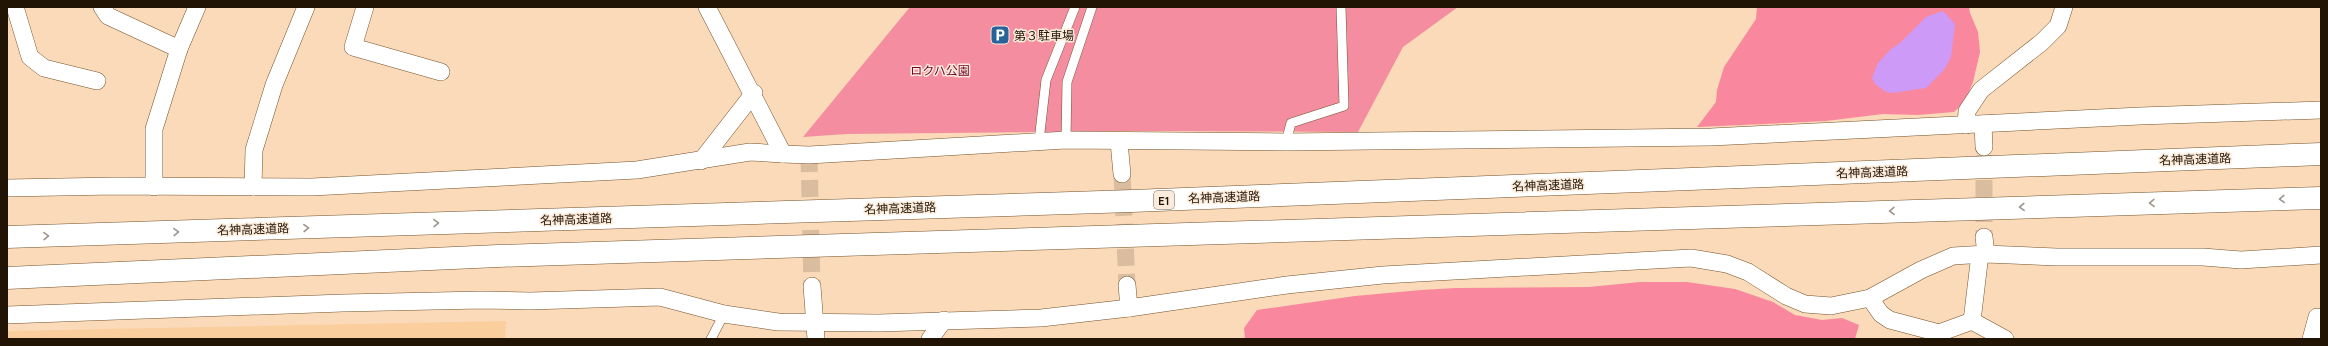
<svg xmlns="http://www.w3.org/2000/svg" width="2328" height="346" font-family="Manrope,'Noto Sans JP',sans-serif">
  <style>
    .built { fill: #fbce9e }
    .green { fill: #f48da0 }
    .forest { fill: #f9879d }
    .water { fill: #ce9af8 }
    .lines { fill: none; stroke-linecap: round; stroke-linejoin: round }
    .street-tunnel { stroke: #dabc9e; stroke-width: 17; stroke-dasharray: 17 8; stroke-linecap: butt }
    .lane-casing { stroke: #74532c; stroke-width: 10 }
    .street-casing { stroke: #74532c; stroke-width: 18 }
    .highway-casing { stroke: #74532c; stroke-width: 23 }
    .lane { stroke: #fff; stroke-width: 9 }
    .street { stroke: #fff; stroke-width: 17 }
    .highway { stroke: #fff; stroke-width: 22 }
    .oneway { stroke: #9c958e }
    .labels { text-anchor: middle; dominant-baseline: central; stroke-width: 3; stroke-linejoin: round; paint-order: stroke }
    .shield { fill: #fbebda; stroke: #635445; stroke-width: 1 }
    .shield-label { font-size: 11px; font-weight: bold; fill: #221405 }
    .poi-label { font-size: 12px; fill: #221405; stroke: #fbebda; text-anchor: start }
    .park-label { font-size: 12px; fill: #6d032b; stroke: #fbebda }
    .street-label { font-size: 12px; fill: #221405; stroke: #fbebda }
  </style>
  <rect width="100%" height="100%" fill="#fadab9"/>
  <polygon class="built" points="506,321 505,339 7,339 7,331"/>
  <polygon class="green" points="910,7 1458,7 1403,47 1358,132 1137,131 847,134 803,137"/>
  <g class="forest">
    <polygon points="1757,7 1969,7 1970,13 1978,32 1980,52 1973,82 1965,102 1954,112 1918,115 1883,114 1826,121 1697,127 1716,102 1717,90 1724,67 1756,19"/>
    <polygon points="1640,282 1687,282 1735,289 1773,302 1795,315 1822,320 1842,318 1859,325 1855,339 1245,339 1244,328 1257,310 1355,296 1421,290 1456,288 1589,287"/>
  </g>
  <polygon class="water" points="1943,11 1955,24 1951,57 1944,70 1926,88 1892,93 1886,92 1875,84 1872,78 1878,63 1891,49 1900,43 1926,17"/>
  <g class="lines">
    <g class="street-tunnel">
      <polyline points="809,155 812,286"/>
      <polyline points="1984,155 1984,237"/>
      <polyline points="1122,174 1127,285"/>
    </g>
    <defs>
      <g id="lane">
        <polyline points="1066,140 1067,82 1092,7"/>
        <polyline points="1039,141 1046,80 1075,7"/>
        <polyline points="1286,142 1291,123 1344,106 1341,7"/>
        <polyline points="711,339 724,314"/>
      </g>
      <g id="street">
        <polyline points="15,7 30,57 44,68 97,81"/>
        <polyline points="102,7 108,16 179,49"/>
        <polyline points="365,7 353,47 441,72"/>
        <polyline points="707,7 783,154 809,155 1066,140 1286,142 1711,137 2140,116 2321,110"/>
        <polyline points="1983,124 1984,147"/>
        <polyline points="1966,125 1967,111 1981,90 2042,42 2058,26 2064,7"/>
        <polyline points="1119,142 1122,174"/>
        <polyline points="701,161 754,93"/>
        <polyline points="154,187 154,129 179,49 197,7"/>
        <polyline points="253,187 254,150 274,85 306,7"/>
        <polyline points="7,188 115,186 312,187 637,170 750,152 783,154"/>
        <polyline points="1984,237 1986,254"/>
        <polyline points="1127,285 1129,308"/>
        <polyline points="812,286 816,339"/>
        <polyline points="1870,298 1881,314 1890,320 1939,333"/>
        <polyline points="7,315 343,303 481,300 530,301 660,297 724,314 778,322 879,323 1041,318 1129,308 1287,285 1383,275 1691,258 1727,264 1748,272 1786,296 1805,304 1831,306 1870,298 1921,270 1953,256 1986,254 2057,257 2203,257 2241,260 2321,255"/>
        <polyline points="1972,321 1980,254"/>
        <polyline points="930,339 944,320"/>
        <polyline points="1936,339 1939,333 1972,321 2005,339"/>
        <polyline points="2311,339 2317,317"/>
      </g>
      <g id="highway">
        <polyline points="7,237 1132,201 2321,154"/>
        <polyline points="7,278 498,256 2321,198"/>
      </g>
    </defs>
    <use href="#lane" class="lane-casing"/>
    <use href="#street" class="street-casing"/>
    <use href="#highway" class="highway-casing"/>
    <use href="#lane" class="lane"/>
    <use href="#street" class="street"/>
    <use href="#highway" class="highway"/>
  </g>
  <defs><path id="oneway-chevron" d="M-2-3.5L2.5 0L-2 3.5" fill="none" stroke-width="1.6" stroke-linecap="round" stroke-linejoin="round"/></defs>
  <g class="oneway">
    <use href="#oneway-chevron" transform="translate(2282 199) rotate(178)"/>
    <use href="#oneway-chevron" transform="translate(2152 203) rotate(178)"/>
    <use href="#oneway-chevron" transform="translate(2022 207) rotate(178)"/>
    <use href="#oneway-chevron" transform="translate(1892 211) rotate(178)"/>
    <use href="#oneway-chevron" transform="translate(436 223) rotate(-2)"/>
    <use href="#oneway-chevron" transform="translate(306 228) rotate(-2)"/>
    <use href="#oneway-chevron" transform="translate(176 232) rotate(-2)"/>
    <use href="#oneway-chevron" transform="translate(46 236) rotate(-2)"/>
  </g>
  <defs>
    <symbol id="parking-square" viewBox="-11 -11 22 22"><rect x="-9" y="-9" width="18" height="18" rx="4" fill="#25639a" stroke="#fbebda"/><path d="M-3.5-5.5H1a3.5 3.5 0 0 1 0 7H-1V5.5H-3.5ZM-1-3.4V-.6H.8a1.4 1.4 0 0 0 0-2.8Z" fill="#fff"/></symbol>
  </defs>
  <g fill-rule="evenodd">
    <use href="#parking-square" x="989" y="24" width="22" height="22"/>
  </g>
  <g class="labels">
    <rect class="shield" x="1154" y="191" width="20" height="18" rx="3"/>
    <g class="shield-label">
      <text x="1164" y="200">E1</text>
    </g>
    <g class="poi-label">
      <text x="1014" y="35">第３駐車場</text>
    </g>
    <g class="park-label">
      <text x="940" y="70">ロクハ公園</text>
    </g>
    <g class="street-label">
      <text transform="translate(2195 159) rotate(-2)">名神高速道路</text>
      <text transform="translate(1872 172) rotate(-2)">名神高速道路</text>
      <text transform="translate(1548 185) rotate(-2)">名神高速道路</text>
      <text transform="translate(1224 197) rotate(-2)">名神高速道路</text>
      <text transform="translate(900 208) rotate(-2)">名神高速道路</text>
      <text transform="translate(576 219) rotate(-2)">名神高速道路</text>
      <text transform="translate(253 229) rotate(-2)">名神高速道路</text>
    </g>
  </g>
  <rect width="2328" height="346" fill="none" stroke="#221405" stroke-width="16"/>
</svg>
